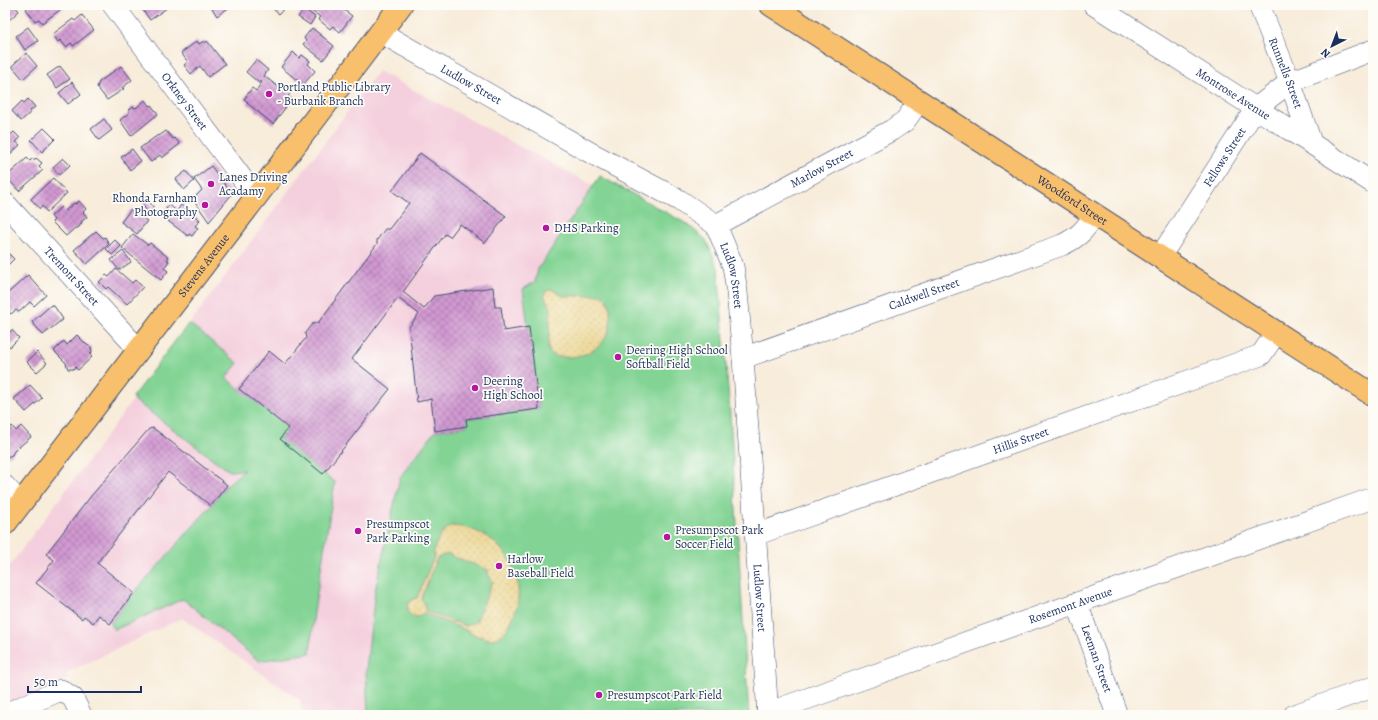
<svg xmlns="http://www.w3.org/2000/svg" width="1378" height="720" font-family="Alegreya,serif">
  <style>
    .built { fill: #f4cfdd }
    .green { fill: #83d494; stroke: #4f8279 }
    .sand { fill: url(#sand-dots); stroke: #84847e; fill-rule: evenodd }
    .building { fill: url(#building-cross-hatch) }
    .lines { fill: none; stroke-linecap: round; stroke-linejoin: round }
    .minor-casing { stroke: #3c4b71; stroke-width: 22 }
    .major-casing { stroke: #3c4b71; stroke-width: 24 }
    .minor { stroke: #fff; stroke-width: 21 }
    .major { stroke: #f8bf6c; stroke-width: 22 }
    .poi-dot { fill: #b5179e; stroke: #fdfcf7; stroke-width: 1.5 }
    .labels { text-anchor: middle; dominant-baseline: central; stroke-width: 3.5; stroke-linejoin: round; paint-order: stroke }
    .street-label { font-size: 12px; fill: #1b2f5e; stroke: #fdfcf7 }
    .poi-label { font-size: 12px; fill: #1b2f5e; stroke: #fdfcf7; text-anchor: start }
  </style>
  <defs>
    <pattern id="sand-dots" width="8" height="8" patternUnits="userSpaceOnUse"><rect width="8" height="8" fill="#eeda9e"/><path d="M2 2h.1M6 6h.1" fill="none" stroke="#ccbb8a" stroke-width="1.8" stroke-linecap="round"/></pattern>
    <pattern id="building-cross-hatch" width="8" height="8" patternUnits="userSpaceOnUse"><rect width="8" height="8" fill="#d199d1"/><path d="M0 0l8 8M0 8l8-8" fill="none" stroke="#a97dad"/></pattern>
  </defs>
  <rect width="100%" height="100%" fill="#fdfcf7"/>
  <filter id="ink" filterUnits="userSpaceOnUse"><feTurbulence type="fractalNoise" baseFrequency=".025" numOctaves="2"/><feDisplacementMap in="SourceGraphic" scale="8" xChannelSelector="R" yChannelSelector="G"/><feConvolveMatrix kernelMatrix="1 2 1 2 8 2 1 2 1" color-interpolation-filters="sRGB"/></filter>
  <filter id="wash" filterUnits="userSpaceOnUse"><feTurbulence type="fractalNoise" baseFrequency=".012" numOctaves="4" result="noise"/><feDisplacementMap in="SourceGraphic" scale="16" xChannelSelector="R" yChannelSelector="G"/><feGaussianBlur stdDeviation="0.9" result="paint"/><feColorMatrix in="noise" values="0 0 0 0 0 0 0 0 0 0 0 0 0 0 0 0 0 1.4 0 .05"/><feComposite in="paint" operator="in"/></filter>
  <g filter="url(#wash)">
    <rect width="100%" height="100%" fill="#f8ecda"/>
    <polygon class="built" points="378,71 709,247 747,715 301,715 300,700 182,618 66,673 68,680 5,709 5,572"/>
    <g class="green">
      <polygon points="600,176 687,224 706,240 718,268 730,414 749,715 368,715 366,670 375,591 400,477 435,431 467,426 466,419 539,409 523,289 535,282 538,269"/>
      <polygon points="189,323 238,363 226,378 288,428 280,439 335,482 314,612 310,653 259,661 183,599 114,630 110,624 134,593 211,506 227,485 244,470 229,471 134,400 133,396"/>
    </g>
    <g class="sand">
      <path d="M551 289 563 296 603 295C608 299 610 305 610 312 614 341 592 358 564 357 558 357 552 356 548 350L551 308 544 296 546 291Z"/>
      <path d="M451 526C489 526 522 560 518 599 518 606 514 615 511 622 508 628 502 638 494 639 491 640 486 638 482 637 476 636 471 634 466 630L424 613 418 617 412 616 407 611 408 603 413 599 417 598 434 557C432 546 442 531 451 526ZM447 554 488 570V574L493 581 476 622 466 626 425 611V604L421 599 437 558Z"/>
    </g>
    <g id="blocks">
      <g class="building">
        <polygon points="5,5 14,5 19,11 8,21 5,17"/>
        <polygon points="31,5 67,5 42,23 39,19 35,21 26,9"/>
        <polygon points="139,5 171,5 150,20"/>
        <polygon points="210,5 230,5 231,6 217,16"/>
        <polygon points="268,5 287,5 279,14"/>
        <polygon points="312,5 344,5 344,10 352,16 340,32 333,26 330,29 318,19 320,17 309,9"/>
        <polygon points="304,9 315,17 310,25 298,17"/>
        <polygon points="82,15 94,30 73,46 71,43 66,47 60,40 58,42 53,34 73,19 75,21"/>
        <polygon points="28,27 38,41 25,50 16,36"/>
        <polygon points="312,28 334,46 323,60 303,44 306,41 304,38"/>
        <polygon points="197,41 199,44 204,41 205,43 207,41 225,64 208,77 200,66 191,74 184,65 188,62 181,53"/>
        <polygon points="293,52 299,58 302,55 310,61 308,64 315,71 303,85 281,67"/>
        <polygon points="26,53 37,66 23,79 12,66"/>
        <polygon points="256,60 268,70 264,76 277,86 281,82 292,91 288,96 292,99 273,124 247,103 248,102 244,99 252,88 256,91 262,82 260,81 259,83 246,72"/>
        <polygon points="60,66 70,79 57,88 47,75"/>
        <polygon points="121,66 132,80 122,88 124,89 107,100 97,87 99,82"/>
        <polygon points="72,82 81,94 68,104 59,93"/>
        <polygon points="28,99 35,107 30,111 31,112 21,121 12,111 22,101 24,103"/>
        <polygon points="145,100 149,106 151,105 158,114 131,136 120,120 129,113 129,110 133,107 136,108"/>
        <polygon points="104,119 112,130 99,140 91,129"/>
        <polygon points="44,128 55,139 42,152 31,140"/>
        <polygon points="166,131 173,139 175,138 180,144 162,158 160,155 151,162 140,148 158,135 159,136"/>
        <polygon points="14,132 20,138 16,142 20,145 5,159 5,136 7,138"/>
        <polygon points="132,149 141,161 130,170 121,157"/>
        <polygon points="420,153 506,216 485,243 460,224 450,237 445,234 403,292 424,309 434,296 493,287 495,307 501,307 504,331 529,327 539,409 466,419 467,426 435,431 431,399 417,402 409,327 419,314 398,298 352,359 390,389 323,474 280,439 288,428 239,389 269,351 285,364 306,338 305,333 312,324 318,323 377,244 377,240 385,229 389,229 409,203 392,191"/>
        <polygon points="27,158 30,161 33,158 34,160 36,158 42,163 39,166 43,170 19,191 7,178 10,176 8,175"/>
        <polygon points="63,158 70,165 59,175 53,167"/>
        <polygon points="211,166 232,194 209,222 193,199 202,190 194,179"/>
        <polygon points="186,171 194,181 184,190 176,179"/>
        <polygon points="53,178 67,193 47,212 42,206 40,209 31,199"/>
        <polygon points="148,200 154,208 148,213 142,204"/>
        <polygon points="79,201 86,209 83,212 87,217 82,221 81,224 78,228 75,228 66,236 52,222 54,220 51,216 61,207 65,211 74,203 76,204"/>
        <polygon points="169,205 177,211 181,205 200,220 195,226 198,228 192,236 189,234 188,236 168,221 169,219 162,214"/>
        <polygon points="131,209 147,221 137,234 121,222"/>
        <polygon points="96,231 103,238 105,237 109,244 87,264 74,250"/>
        <polygon points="133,234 148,245 150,243 169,258 167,260 169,261 164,268 168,271 161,280 122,248"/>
        <polygon points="115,240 121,246 112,255 106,249"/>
        <polygon points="5,250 14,259 5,268"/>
        <polygon points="123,251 131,262 119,270 111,260"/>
        <polygon points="116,269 132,283 135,280 143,287 127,304 108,287 106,289 99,282 106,275 109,277"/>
        <polygon points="28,275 46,295 34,306 30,302 19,312 16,310 11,314 9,312 5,316 5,297 8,294 8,293"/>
        <polygon points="51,305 54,306 63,319 43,335 32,322"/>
        <polygon points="12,330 19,338 10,347 5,341 5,336"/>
        <polygon points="77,335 87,345 91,347 92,352 90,354 92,357 78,370 75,367 73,369 68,369 66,363 54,351 64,341 67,345"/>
        <polygon points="37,352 47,363 37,372 27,362"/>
        <polygon points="30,385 42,398 26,412 14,399"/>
        <polygon points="12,426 16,431 21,426 31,437 14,451 12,455 7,457 5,456 5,432"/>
        <polygon points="153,428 227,485 211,506 168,472 97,563 134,593 110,624 99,615 93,623 84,616 82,619 36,583 54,560 46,554 91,496 149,429"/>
      </g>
    </g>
  </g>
  <g filter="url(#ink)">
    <use href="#blocks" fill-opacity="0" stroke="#3c4b71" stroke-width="1"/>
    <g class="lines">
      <defs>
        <g id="minor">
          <path id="s1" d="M113 5 256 197"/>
          <path id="s2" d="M1094 5 1373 183"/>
          <path id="s3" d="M1259 5 1290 82 1311 142"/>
          <path id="s4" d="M380 32 591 153 679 200 716 225 733 266 737 292 743 358 768 715"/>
          <path id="s5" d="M5 203 139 350"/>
          <path id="s6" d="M716 225 892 130 905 121 919 101"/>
          <path id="s7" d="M1160 257 1256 108 1290 82 1373 50"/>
          <path id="s8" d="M743 358 1062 245C1079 237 1085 230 1095 214"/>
          <polyline points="5,486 21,504"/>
          <path id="s9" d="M755 535 1261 355 1276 333"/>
          <path id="s10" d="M1077 603 1117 715"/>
          <path id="s11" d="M767 713 1373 498"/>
          <polyline points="5,714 61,690 73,698 81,715"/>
          <polyline points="1294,715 1373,687"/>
        </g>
        <g id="major">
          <path id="s12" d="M771 5 1373 395"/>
          <path id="s13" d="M5 524 256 197 401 5"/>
        </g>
      </defs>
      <use href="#minor" class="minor-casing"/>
      <use href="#major" class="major-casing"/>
      <use href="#minor" class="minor"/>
      <use href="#major" class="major"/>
    </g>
  </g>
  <g class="poi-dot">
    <circle cx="269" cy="94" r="4"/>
    <circle cx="211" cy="184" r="4"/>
    <circle cx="205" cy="205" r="4"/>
    <circle cx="546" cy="228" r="4"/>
    <circle cx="618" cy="357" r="4"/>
    <circle cx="475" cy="388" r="4"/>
    <circle cx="358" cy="531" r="4"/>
    <circle cx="667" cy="537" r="4"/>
    <circle cx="499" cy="566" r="4"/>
    <circle cx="599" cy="695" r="4"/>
  </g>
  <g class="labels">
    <g class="street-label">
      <text stroke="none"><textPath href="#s3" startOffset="73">Runnells Street</textPath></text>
      <text stroke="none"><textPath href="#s4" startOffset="105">Ludlow Street</textPath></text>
      <text stroke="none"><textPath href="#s2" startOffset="165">Montrose Avenue</textPath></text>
      <text stroke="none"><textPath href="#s1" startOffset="120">Orkney Street</textPath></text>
      <text stroke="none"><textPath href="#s7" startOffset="119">Fellows Street</textPath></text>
      <text stroke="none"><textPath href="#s6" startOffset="120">Marlow Street</textPath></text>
      <text stroke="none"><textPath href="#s12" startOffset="359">Woodford Street</textPath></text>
      <text stroke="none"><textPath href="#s13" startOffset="326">Stevens Avenue</textPath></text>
      <text stroke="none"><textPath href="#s5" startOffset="99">Tremont Street</textPath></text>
      <text stroke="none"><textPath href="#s4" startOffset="441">Ludlow Street</textPath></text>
      <text stroke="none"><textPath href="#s8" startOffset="192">Caldwell Street</textPath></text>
      <text stroke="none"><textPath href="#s9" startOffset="282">Hillis Street</textPath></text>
      <text stroke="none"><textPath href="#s4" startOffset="765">Ludlow Street</textPath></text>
      <text stroke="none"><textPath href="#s11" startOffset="322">Rosemont Avenue</textPath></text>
      <text stroke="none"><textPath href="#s10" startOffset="59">Leeman Street</textPath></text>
    </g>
    <g class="poi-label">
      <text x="277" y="87">Portland Public Library<tspan x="277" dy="14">- Burbank Branch</tspan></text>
      <text x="219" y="177">Lanes Driving<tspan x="219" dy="14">Acadamy</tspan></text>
      <text x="197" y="198" text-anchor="end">Rhonda Farnham<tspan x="197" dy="14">Photography</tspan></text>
      <text x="554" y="228">DHS Parking</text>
      <text x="626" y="350">Deering High School<tspan x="626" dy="14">Softball Field</tspan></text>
      <text x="483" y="381">Deering<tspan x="483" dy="14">High School</tspan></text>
      <text x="366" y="524">Presumpscot<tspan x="366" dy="14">Park Parking</tspan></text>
      <text x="675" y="530">Presumpscot Park<tspan x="675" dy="14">Soccer Field</tspan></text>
      <text x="507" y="559">Harlow<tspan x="507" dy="14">Baseball Field</tspan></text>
      <text x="607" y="695">Presumpscot Park Field</text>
    </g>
  </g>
  <rect width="1378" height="720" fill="none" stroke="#fdfcf7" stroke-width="20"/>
  <g transform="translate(1332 46) rotate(222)" stroke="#fdfcf7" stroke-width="3" paint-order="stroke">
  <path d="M0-3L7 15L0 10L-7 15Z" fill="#1b2f5e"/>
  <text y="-6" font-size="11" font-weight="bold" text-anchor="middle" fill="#1b2f5e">N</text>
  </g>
  <path d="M28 686v6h113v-6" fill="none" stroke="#1b2f5e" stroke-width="2"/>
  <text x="34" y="686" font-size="12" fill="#1b2f5e" stroke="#fdfcf7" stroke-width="3" paint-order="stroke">50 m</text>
</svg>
